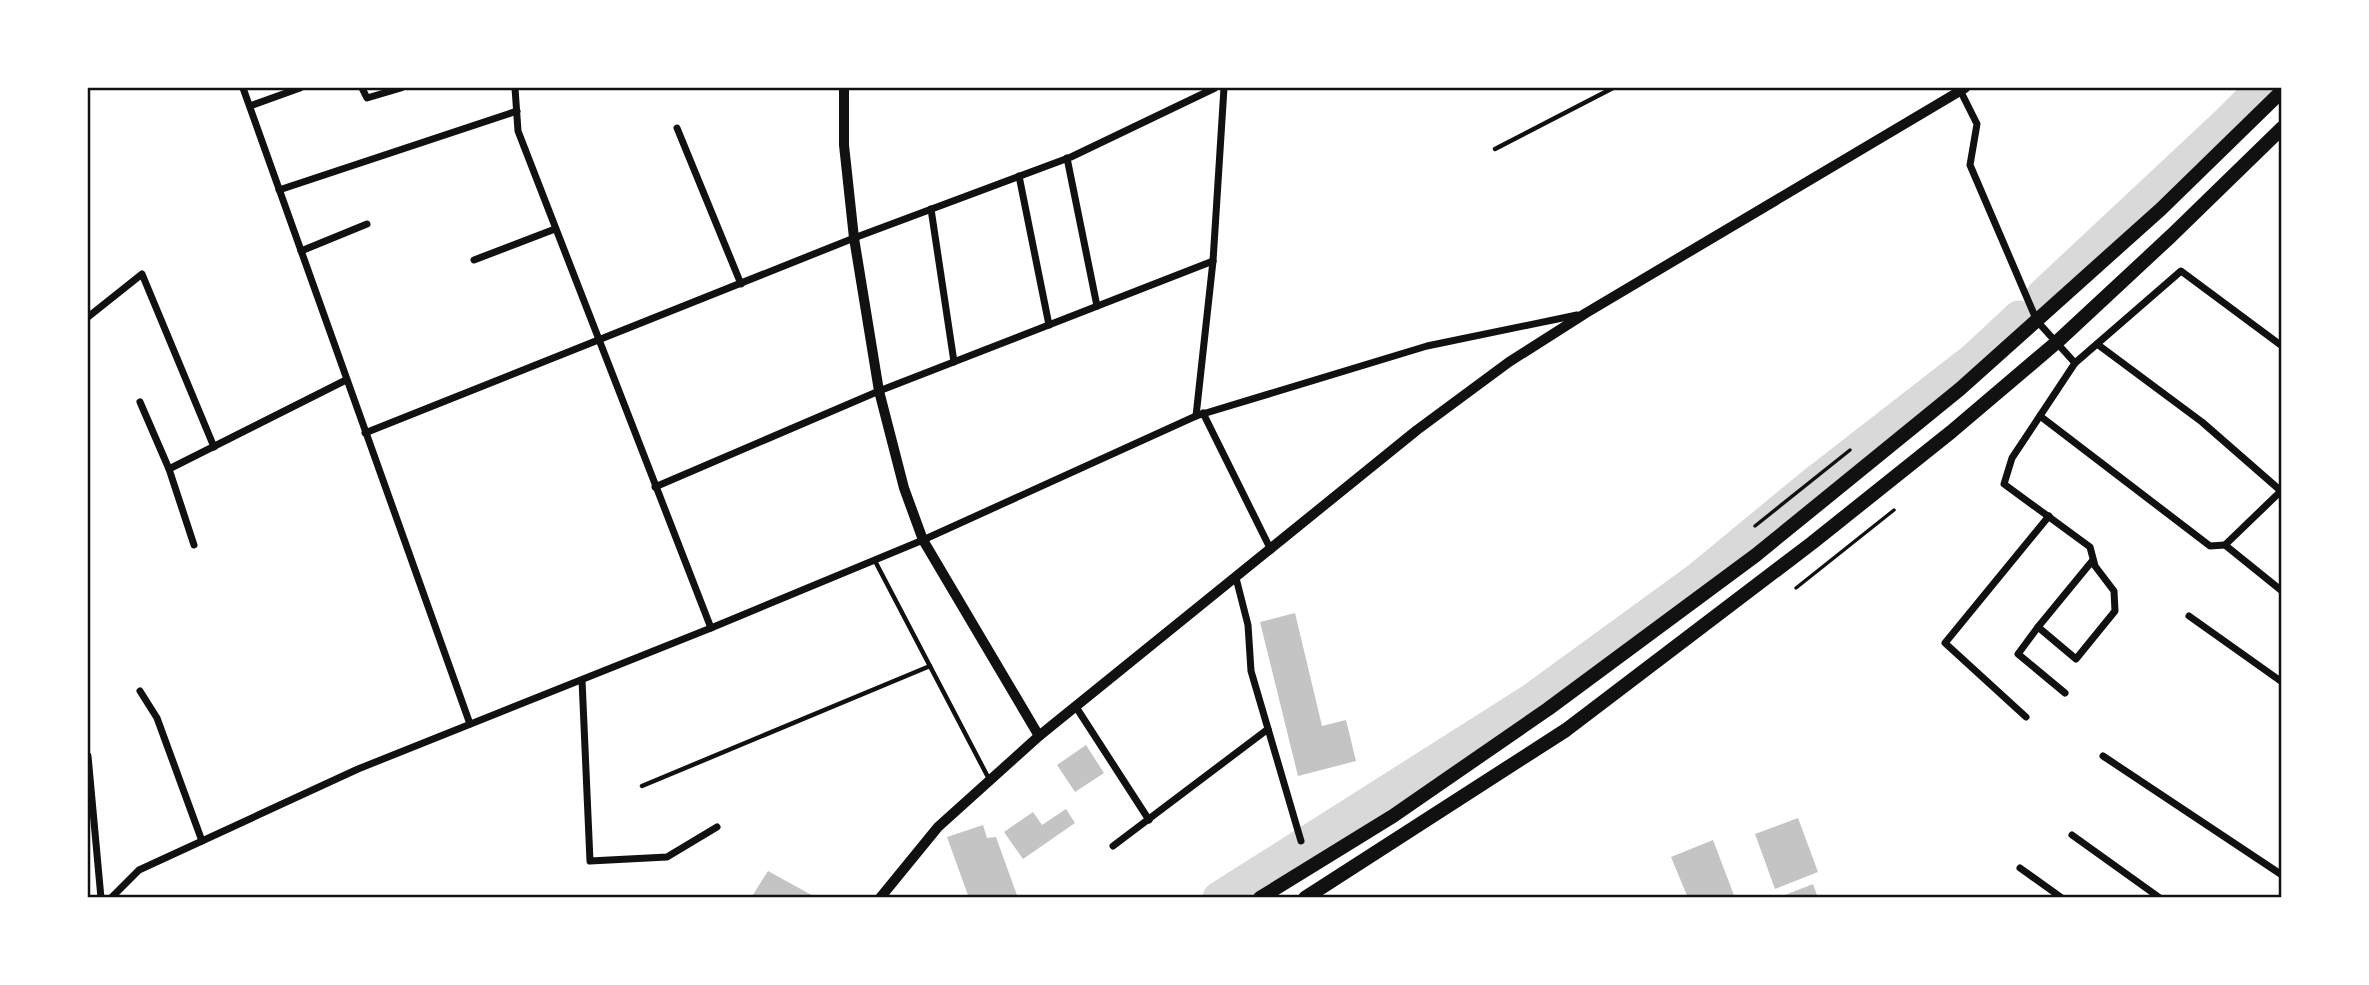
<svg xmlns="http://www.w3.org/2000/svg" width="2369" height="985" font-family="'Varela Round',sans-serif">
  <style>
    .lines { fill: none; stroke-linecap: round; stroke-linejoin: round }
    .river { stroke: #d9d9d9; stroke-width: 33 }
    .building { fill: #c4c4c4 }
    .path { stroke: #111; stroke-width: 3.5 }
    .service { stroke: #111; stroke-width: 4.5 }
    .minor { stroke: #111; stroke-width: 7 }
    .tertiary { stroke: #111; stroke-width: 10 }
    .primary { stroke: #111; stroke-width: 14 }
    .neatline { fill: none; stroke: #111; stroke-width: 2.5 }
  </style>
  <rect width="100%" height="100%" fill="#fff"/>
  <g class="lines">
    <g class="river">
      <polyline points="2042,296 2230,120 2262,88"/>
      <polyline points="1219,898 1530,701 1699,578 1813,484 1974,359 2019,317"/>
    </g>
  </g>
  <g class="building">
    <polygon points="1295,613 1322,726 1346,720 1356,761 1298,776 1260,622"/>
    <polygon points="1086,745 1104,773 1075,792 1057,765"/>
    <polygon points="1066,809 1075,823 1023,859 1004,832 1033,812 1042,825"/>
    <polygon points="1798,818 1818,872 1775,889 1755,834"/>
    <polygon points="983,825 987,838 996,837 1018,898 969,898 947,837"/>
    <polygon points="1713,840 1735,898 1688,898 1671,857"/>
    <polygon points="768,871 817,898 751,898"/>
    <polygon points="1813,884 1818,898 1786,898 1785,895"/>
  </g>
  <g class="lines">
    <g class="path">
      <polyline points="1755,526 1850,450"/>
      <polyline points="1796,588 1894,510"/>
    </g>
    <g class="service">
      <polyline points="1495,149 1613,88"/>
      <polyline points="875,561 989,779"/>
      <polyline points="642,786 930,666"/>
    </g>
    <g class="minor">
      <polyline points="243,88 470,724"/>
      <polyline points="362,88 367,98 401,88"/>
      <polyline points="515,88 518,131 711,628"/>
      <polyline points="1960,90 1977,124 1970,165 2037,321 2075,363"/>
      <polyline points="250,106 300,88"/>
      <polyline points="677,128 741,284"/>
      <polyline points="1067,158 1097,306"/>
      <polyline points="1019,176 1049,325"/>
      <polyline points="279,190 517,111"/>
      <polyline points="931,209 954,362"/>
      <polyline points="301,251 367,224"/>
      <polyline points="474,260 555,229"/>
      <polyline points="88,317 142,274 214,447"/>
      <polyline points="2097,344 2202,422 2281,491 2225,545 2282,591"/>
      <polyline points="140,402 169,469"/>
      <polyline points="1203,413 1271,550"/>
      <polyline points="1196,416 1213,261 1224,88"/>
      <polyline points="2040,416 2210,546 2225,545"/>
      <polyline points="365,433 854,238 1071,157 1215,88"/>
      <polyline points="655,487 879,391 1213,261"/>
      <polyline points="194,545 169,469 346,380"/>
      <polyline points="2093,560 2038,627 2076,659 2115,611 2114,591 2095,566 2090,547 2004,484 2012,458 2075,363 2181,271 2282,346"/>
      <polyline points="1236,578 1248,625 1251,671 1301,841"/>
      <polyline points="2189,616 2282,682"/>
      <polyline points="2038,627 2018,654 2065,693"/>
      <polyline points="582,680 590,861 667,857 717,827"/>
      <polyline points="140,691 157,718 202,841"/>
      <polyline points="1076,707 1149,820"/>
      <polyline points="2026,717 1945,643 2049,516"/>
      <polyline points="88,756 101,898"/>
      <polyline points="2103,756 2282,875"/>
      <polyline points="2072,835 2160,898"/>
      <polyline points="1113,846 1268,729"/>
      <polyline points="2020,868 2062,898"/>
      <polyline points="111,898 139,870 358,769 711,628 923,540 1196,416 1427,346 1577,315"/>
    </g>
    <g class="tertiary">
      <polyline points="844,88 844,145 854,238 879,391 904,488 923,540 1039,736"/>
      <polyline points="880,898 938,827 1039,736 1417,430 1509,362 1586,313 1965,88"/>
    </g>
    <g class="primary">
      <polyline points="1260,898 1393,816 1548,709 1756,555 1960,389 2161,209 2282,91"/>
      <polyline points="1305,898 1566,730 1812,543 1951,432 2057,342 2171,236 2282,128"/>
    </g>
  </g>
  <rect width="2369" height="985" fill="none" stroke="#ffffff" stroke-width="178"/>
  <rect x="89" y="89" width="2191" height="807" class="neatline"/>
</svg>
